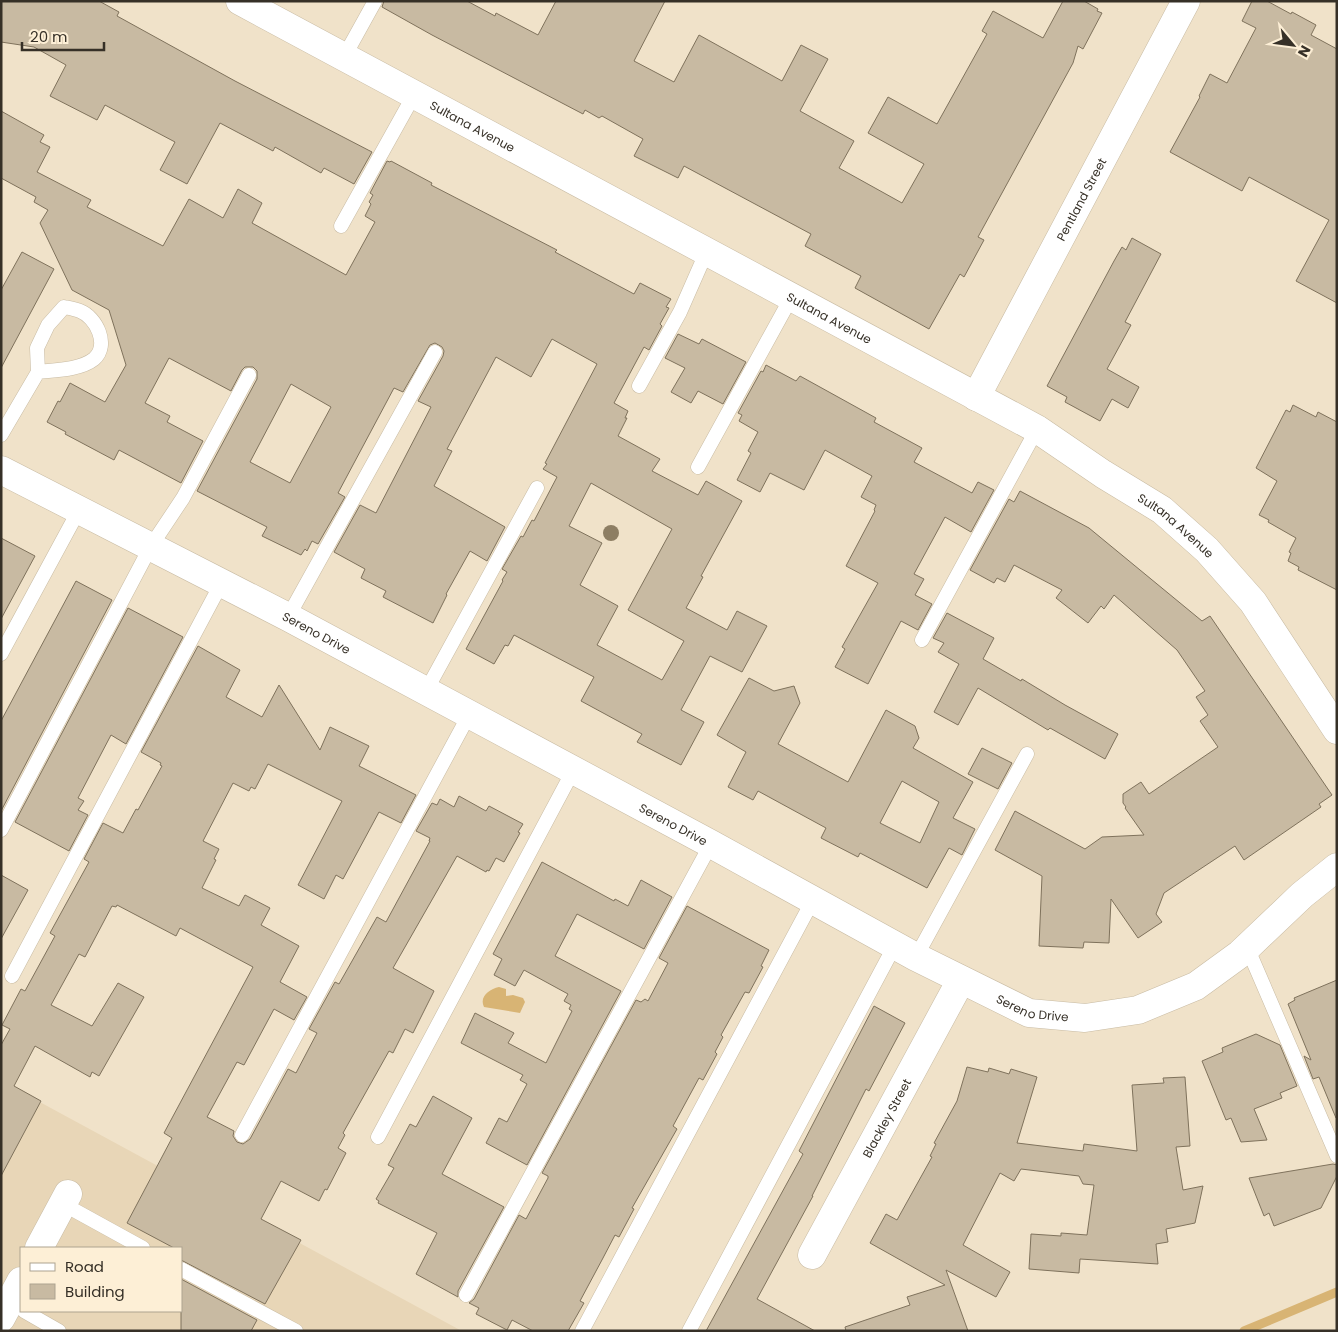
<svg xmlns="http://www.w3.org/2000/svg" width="1338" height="1332" font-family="Poppins,sans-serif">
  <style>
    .built { fill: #e8d6b7; fill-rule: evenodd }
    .water { fill: #d8b474 }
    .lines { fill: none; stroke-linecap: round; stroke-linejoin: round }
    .stream { stroke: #d8b474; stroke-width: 9 }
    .building { fill: #c8baa2; stroke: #7f725c; fill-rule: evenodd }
    .service-casing { stroke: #c8bba3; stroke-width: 15 }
    .minor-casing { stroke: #c8bba3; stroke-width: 29 }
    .tertiary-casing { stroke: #c8bba3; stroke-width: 29 }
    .service { stroke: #fff; stroke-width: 14 }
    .minor { stroke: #fff; stroke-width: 28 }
    .tertiary { stroke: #fff; stroke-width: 28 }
    .tree { fill: #8d7e63 }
    .labels { text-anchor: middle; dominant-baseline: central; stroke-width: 4; stroke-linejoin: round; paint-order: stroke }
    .street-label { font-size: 12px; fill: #363027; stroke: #fdefd6 }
  </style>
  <rect width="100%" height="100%" fill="#f0e2c9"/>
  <path class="built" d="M1 1081 460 1330 462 1331H1ZM21 1248H181V1311H21Z"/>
  <path class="water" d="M499 987 506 989V996L513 995 523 998 525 1002 520 1013 484 1007C479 997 489 989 499 987Z"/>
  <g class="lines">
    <polyline class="stream" points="1244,1331 1337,1292"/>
  </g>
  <g class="building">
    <polygon points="1,1 99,1 119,12 117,16 235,81 372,152 354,184 324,168 321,173 275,147 273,151 220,123 187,184 160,170 175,142 105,105 97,120 50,96 66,65 34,47 1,42"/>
    <polygon points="384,1 467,1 495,16 496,13 538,35 556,1 665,1 634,61 674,82 699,35 782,81 801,45 828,59 800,111 854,141 839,168 902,203 924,164 868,133 888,97 937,124 987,34 982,31 993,11 1043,38 1063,1 1084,1 1098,9 1097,11 1102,13 1083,49 1078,46 1073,63 978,237 984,240 964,277 960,274 929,329 855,288 861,276 805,246 811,234 684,166 678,178 634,156 643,139 602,116 599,118 585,110 583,114 432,35 382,7"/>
    <polygon points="1252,1 1267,1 1291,14 1292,12 1316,25 1311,35 1337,49 1337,303 1296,281 1329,220 1249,177 1242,191 1170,152 1200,97 1199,96 1210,74 1227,83 1256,28 1242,21"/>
    <path d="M1 111 44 135 40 142 50 147 37 172 91 200 87 207 163 246 189 199 223 218 238 189 262 203 252 223 346 275 375 222 365 216 371 204 369 202 373 195 370 193 387 161 390 162 391 161 432 183 431 185 557 250 555 252 634 294 640 283 671 299 666 307 669 308 660 324 662 326 649 350 644 347 614 403 628 411 625 418H627L618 436 660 459 652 471 698 495 706 481 742 501 701 576 703 577 686 608 727 630 737 611 767 626 742 672 710 656 681 710 704 722 681 765 637 742 642 734 581 701 594 677 514 635 508 646 505 645 494 664 466 649 503 581 502 580 507 572 502 569 521 536 523 537 532 520 534 521 557 477 543 469 547 464 545 463 597 364 552 339 531 377 496 357 447 449 452 451 434 486 505 527 487 561 470 551 446 594 447 595 433 623 383 597 386 591 361 578 365 569 334 552 360 505 376 513 431 407 418 401 443 356 444 351 442 347 435 343 430 345 403 392 394 388 338 493 345 497 318 544 312 541 307 551 305 549 301 555 262 536 267 527 197 491 257 379V371L253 367H245L242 370 231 391 169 358 145 403 170 416 167 422 203 441 181 483 119 450 114 460 65 434 66 432 47 422 58 401 60 402 70 383 105 402 126 365 109 310 72 290 40 223 48 210 34 202 36 197 1 178ZM291 384 331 407 290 483 250 462ZM591 483 672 529 628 610 684 641 662 680 597 645 618 606 580 585 602 543 569 526Z"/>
    <polygon points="1132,238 1161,254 1125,322 1131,325 1107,369 1139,387 1128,408 1112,399 1100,421 1065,402 1067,397 1047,386 1114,261 1122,247 1126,250"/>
    <polygon points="22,252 54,269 1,368 1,290"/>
    <polygon points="678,334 699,344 702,339 746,362 723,404 698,391 691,403 671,392 685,368 665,358"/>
    <polygon points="766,365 796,381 800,376 876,418 874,422 922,448 914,462 972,493 978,482 994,490 971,532 945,517 914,574 924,579 915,595 932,604 918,630 901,621 868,684 835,667 845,649 842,647 878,583 846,566 875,511 874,510 876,505 861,497 872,476 825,450 804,490 770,473 760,492 737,480 751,453 748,451 758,432 739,421 742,415 738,413 761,371 763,372"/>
    <polygon points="1293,405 1316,417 1318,412 1337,422 1337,590 1298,570 1299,567 1288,561 1291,553 1289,552 1296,538 1268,522 1269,520 1259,515 1277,481 1256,468 1286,410 1290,412"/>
    <polygon points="1020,491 1089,528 1202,621 1210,616 1332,795 1319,804 1321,807 1244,860 1235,846 1164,893 1156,914 1162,922 1138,938 1111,899 1109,943 1084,942 1083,948 1039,946 1042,876 995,850 1015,811 1085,849 1102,837 1144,835 1125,808 1126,807 1123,803 1123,794 1141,782 1149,794 1218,747 1200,721 1208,715 1196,697 1205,691 1177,650 1114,595 1104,609 1101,606 1088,623 1056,598 1062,590 1014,565 1005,582 997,578 994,583 970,570 1009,499 1014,502"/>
    <polygon points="1,538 35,556 1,619"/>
    <polygon points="76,581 112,600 1,811 1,721"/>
    <polygon points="128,608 183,637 126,744 111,735 78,798 84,801 78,810 88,815 69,851 15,822"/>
    <polygon points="947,613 994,638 983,659 1021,681 1022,679 1065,705 1118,734 1105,759 1050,728 1048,730 978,688 958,725 934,712 959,664 938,652 944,643 933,638"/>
    <polygon points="198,646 240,670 226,697 262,717 279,685 320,750 330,727 369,746 359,766 416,795 401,823 379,812 343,879 336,875 324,899 298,885 342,801 268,764 255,789 251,787 249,791 233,783 203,841 219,849 214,859 216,860 202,888 239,906 245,895 270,908 261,925 299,946 280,982 307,997 294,1020 274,1009 244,1065 237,1062 207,1117 234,1131 233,1136 237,1142 243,1144 250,1139 288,1069 296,1073 317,1033 309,1029 335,982 339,984 377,917 386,922 430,841 429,841 430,838 416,831 432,803 437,805 440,799 454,807 459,796 486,811 489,806 523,824 518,832 520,833 504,862 496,858 489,871 487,870 486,872 457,856 393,968 434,991 413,1033 405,1029 393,1053 389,1051 343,1133 345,1135 338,1148 346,1153 327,1190 325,1189 319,1201 281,1181 261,1219 301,1240 265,1304 181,1260 181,1248 174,1248 127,1223 172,1138 164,1133 253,967 180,928 176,936 117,905 116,907 112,906 85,957 79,954 51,1005 92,1026 118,983 144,997 99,1076 92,1072 90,1077 35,1046 14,1086 41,1101 1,1176 1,1045 10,1029 2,1025 21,989 25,991 55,936 50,933 89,862 84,859 103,823 123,833 136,809 138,810 162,766 160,765 161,763 141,752"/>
    <path d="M749 678 774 691 794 686 800 703 778 744 848 782 886 710 915 726 919 738 913 748 973 782 953 818 975 829 962 855 949 848 927 888 860 853 858 857 821 838 826 828 758 791 753 800 728 787 746 752 717 735ZM902 781 939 802 920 843 880 823Z"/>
    <polygon points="982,748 1012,763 998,789 968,774"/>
    <polygon points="542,862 614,901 615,899 628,906 641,880 672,897 644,949 577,914 555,956 621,991 527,1165 486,1143 499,1118 507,1122 527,1084 520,1080 523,1075 461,1043 475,1013 514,1033 508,1043 546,1063 572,1011 569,1009 571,1005 564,1001 568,994 524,970 515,986 494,975 502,959 493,954"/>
    <polygon points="1,875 28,890 1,939"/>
    <polygon points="687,906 769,950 761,966 763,967 749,993 745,992 721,1035 723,1037 715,1052 717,1054 703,1080 699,1078 673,1126 677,1129 632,1208 634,1209 619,1237 615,1235 603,1258 580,1301 584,1303 568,1331 533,1331 512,1320 507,1330 476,1314 479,1308 469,1303 474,1299 519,1215 526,1219 548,1178 548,1176 542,1173 636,1000 641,1002 645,999 648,1001 668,963 659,958"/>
    <polygon points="1337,980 1337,1118 1336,1118 1319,1077 1313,1079 1304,1056 1311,1060 1288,1004 1295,1000 1294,998"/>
    <polygon points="874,1006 905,1023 869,1091 866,1089 812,1196 813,1196 757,1299 815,1331 706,1331 803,1154 799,1151"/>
    <polygon points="1256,1034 1280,1045 1297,1086 1280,1093 1282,1098 1254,1109 1267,1140 1241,1142 1231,1118 1226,1120 1202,1061 1223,1052 1222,1048"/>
    <polygon points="967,1067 988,1072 989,1068 1009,1074 1011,1069 1037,1077 1017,1143 1083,1151 1084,1144 1137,1151 1132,1085 1164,1083 1163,1078 1185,1077 1190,1146 1176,1147 1183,1190 1203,1186 1195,1223 1166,1229 1168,1242 1156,1244 1158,1264 1080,1259 1079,1273 1029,1269 1031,1234 1061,1236 1061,1233 1087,1235 1094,1185 1083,1184 1079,1176 1021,1169 1014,1181 1000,1173 963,1245 1010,1272 996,1297 946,1270 968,1331 846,1331 845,1327 910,1305 907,1297 945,1285 870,1243 886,1214 897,1220 932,1157 930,1156 936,1144 934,1143 957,1101"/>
    <polygon points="433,1096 472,1118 442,1174 504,1207 458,1291 458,1297 416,1274 437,1233 378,1203 379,1201 376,1199 394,1168 388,1165 410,1124 416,1127"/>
    <polygon points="1333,1164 1337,1165 1337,1176 1321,1208 1274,1226 1269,1213 1264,1216 1249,1178"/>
    <polygon points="181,1279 257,1320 251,1331 181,1331"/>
  </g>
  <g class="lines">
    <defs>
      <g id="service">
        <polyline points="344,57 375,1"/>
        <polyline points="341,226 414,95"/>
        <polyline points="639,386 680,312 706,253"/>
        <path d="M1 435 38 372 37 348 48 325 64 307C69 308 75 309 80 311 96 317 110 345 94 359 80 370 55 370 38 372"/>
        <polyline points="698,467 791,298"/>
        <polyline points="288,617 435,352"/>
        <polyline points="922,640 1037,429"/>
        <polyline points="1,654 79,510"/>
        <polyline points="426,691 537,488"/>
        <polyline points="1,830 151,546 183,498 249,375"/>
        <polyline points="1247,947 1337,1156"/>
        <polyline points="916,957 1027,754"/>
        <polyline points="12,976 221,584"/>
        <polyline points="242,1135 469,715"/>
        <polyline points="378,1137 573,771"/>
        <polyline points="63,1204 143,1248"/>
        <polyline points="181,1269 296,1331"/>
        <polyline points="466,1295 711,844"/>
        <polyline points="24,1311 59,1331"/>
        <polyline points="582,1331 813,900"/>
        <polyline points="689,1331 895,945"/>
      </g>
      <g id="minor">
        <path id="s1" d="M240 1 1037 429 1103 474 1162 510 1207 550 1253 602 1337 730"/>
        <path id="s2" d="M976 397 1186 1"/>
        <polyline points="39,1248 68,1194"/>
        <path id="s3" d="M812 1255 961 980"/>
        <polyline points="1,1318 21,1281"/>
      </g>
      <g id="tertiary">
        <path id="s4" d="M1 470 288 617 711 844 916 957 1029 1013 1085 1018 1138 1010 1196 986 1240 954 1302 895 1337 867"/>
      </g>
    </defs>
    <use href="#service" class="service-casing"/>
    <use href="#minor" class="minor-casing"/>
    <use href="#tertiary" class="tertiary-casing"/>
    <use href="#service" class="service"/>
    <use href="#minor" class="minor"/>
    <use href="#tertiary" class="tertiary"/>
  </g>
  <circle class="tree" cx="611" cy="533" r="8"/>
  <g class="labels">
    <g class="street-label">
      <text stroke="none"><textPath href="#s1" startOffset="264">Sultana Avenue</textPath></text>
      <text stroke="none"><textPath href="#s2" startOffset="224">Pentland Street</textPath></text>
      <text stroke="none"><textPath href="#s1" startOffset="669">Sultana Avenue</textPath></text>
      <text stroke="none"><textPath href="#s1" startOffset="1074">Sultana Avenue</textPath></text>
      <text stroke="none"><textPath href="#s4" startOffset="355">Sereno Drive</textPath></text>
      <text stroke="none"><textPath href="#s4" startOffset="760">Sereno Drive</textPath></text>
      <text stroke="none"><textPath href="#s4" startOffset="1165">Sereno Drive</textPath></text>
      <text stroke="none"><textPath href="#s3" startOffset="156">Blackley Street</textPath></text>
    </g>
  </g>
  <rect width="1338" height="1332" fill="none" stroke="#363027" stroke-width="5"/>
  <rect x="20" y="1247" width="162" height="65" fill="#fdefd6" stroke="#ada390"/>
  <rect x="30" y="1263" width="25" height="8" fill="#ffffff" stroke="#ada390"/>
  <text x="65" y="1272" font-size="15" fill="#363027">Road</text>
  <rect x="30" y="1284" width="25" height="15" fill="#c8baa2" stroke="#ada390"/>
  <text x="65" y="1297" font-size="15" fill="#363027">Building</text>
  <g transform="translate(1293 45) rotate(119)" stroke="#fdefd6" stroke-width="4" paint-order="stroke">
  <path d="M0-4L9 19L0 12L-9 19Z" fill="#363027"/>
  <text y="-8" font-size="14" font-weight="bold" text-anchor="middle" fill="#363027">N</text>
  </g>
  <path d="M22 42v8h82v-8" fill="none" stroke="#363027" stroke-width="2.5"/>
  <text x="30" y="42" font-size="15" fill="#363027" stroke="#fdefd6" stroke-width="4" paint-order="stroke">20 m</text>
</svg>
